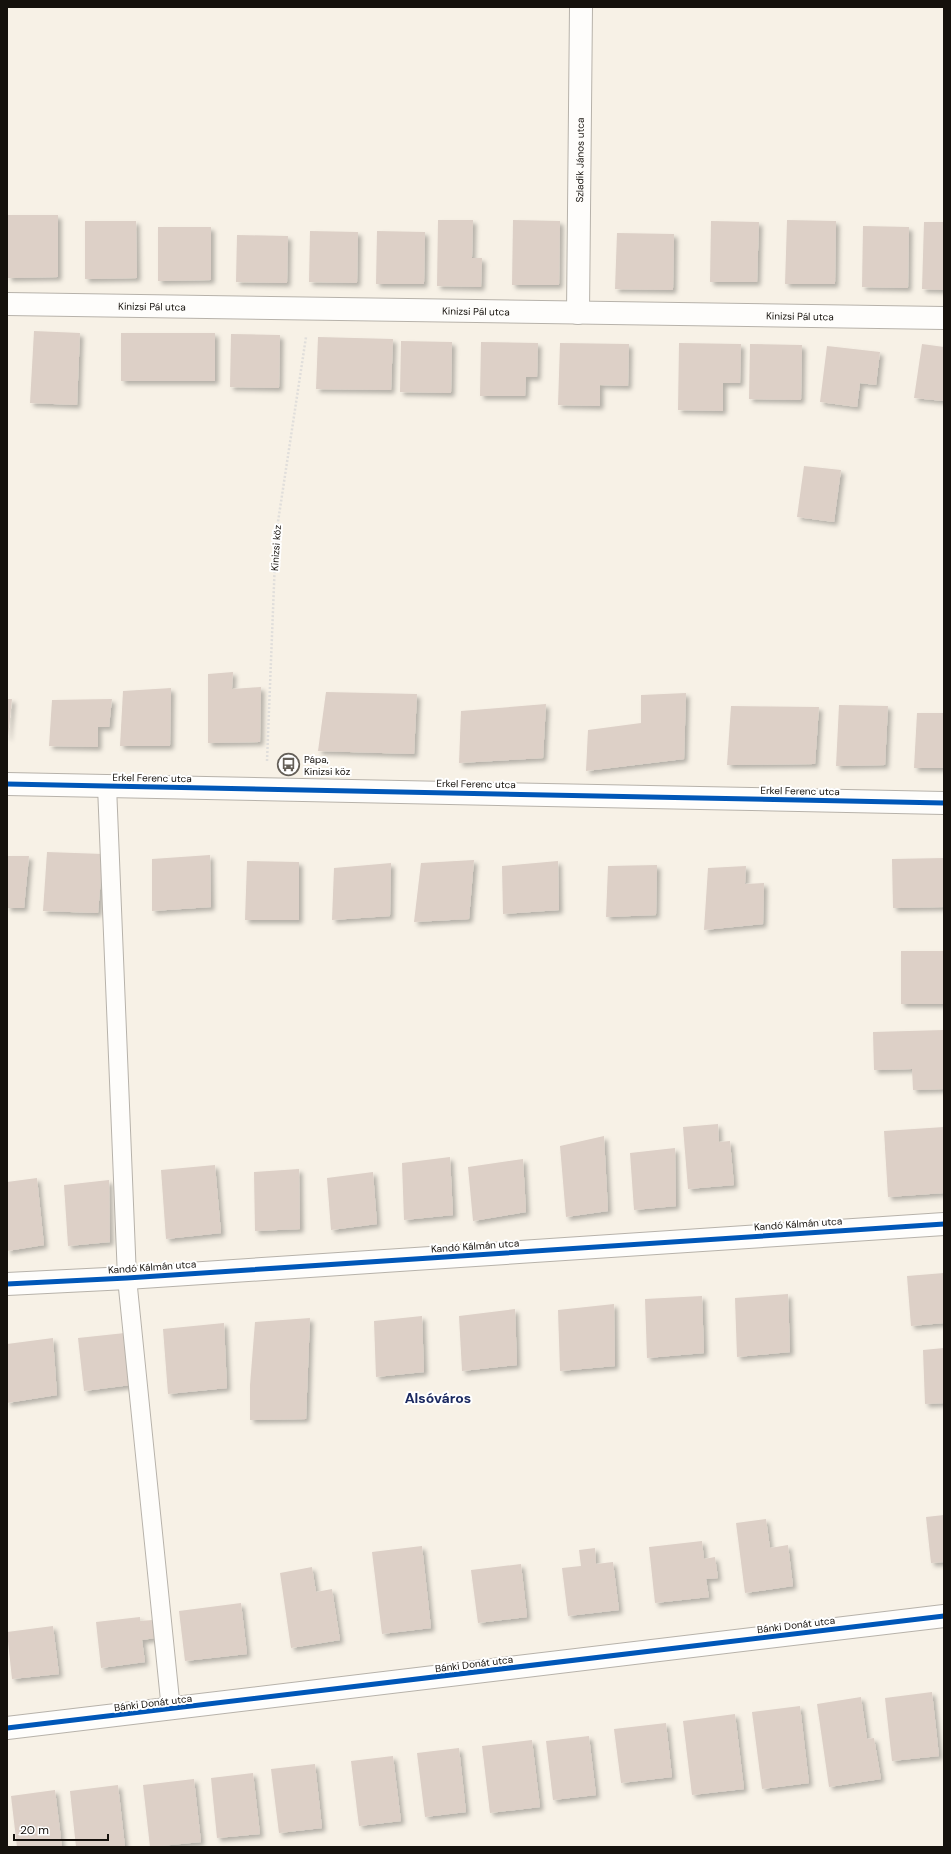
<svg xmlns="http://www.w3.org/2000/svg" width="951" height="1854" font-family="'DM Sans',sans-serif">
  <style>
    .building { fill: #ddd0c7; filter: url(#shadow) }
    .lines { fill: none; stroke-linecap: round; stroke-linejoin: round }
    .lane-casing { stroke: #b7b2aa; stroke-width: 20 }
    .street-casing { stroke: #b7b2aa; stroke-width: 24 }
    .path { stroke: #e0dedb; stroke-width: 2.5; stroke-dasharray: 2 2; stroke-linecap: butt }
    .lane { stroke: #fefdfb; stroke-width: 18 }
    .street { stroke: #fefdfb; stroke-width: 22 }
    .cycleway-casing { stroke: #fff; stroke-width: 8 }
    .cycleway { stroke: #0057b8; stroke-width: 5 }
    .labels { text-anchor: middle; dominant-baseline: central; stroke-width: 4; stroke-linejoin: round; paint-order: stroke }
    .street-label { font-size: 10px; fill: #15110c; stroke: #fff }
    .poi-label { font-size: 10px; fill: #15110c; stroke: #fff; text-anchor: start }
    .district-label { font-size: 14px; font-weight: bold; fill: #1b2960; stroke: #fff }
  </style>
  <defs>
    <filter id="shadow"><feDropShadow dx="3.5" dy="3.5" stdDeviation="2" flood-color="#0004"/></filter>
  </defs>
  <rect width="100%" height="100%" fill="#f7f1e6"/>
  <g class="building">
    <polygon points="7,215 58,215 58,277 8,278"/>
    <polygon points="438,220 473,220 472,258 482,258 481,287 437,286"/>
    <polygon points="513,220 560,221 559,285 512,285"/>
    <polygon points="787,220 836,221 835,284 785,284"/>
    <polygon points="85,221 136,221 137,278 85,279"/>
    <polygon points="711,221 759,222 757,282 710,282"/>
    <polygon points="924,222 944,222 944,290 922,289"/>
    <polygon points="863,226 909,227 908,288 862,287"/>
    <polygon points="158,227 211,227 211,280 158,281"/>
    <polygon points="310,231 358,232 357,283 309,282"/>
    <polygon points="377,231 425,232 424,284 376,284"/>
    <polygon points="617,233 674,234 673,290 615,289"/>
    <polygon points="237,235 288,236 287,283 236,282"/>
    <polygon points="34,331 80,333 77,405 30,403"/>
    <rect x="121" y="333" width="94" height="48"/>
    <polygon points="231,334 280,335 279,388 230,387"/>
    <polygon points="318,337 393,339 391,390 316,389"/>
    <polygon points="401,341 452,342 451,393 400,392"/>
    <polygon points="481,342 538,343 537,377 526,377 525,396 480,396"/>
    <polygon points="560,343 629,344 628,386 600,385 600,406 558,405"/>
    <polygon points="679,343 741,344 740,383 723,383 723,411 678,410"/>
    <polygon points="750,344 802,345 801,400 749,399"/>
    <polygon points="922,344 944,347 944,401 914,398"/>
    <polygon points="827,346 880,352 876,385 860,383 857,407 820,402"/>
    <polygon points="804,466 841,470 834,522 797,517"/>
    <polygon points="233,672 232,689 261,687 260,742 208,743 208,674"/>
    <polygon points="171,688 170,746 120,746 123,691"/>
    <polygon points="326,692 417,694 414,754 318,751"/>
    <polygon points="686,693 684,759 586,771 588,730 641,723 641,695"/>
    <polygon points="7,699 12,699 8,737 7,737"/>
    <polygon points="112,699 109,727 98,727 98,747 49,746 52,700"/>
    <polygon points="546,704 543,758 459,763 461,711"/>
    <polygon points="839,705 888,706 885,765 836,766"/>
    <polygon points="731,706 819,707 815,764 727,765"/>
    <polygon points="917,713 944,713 944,768 914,768"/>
    <polygon points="47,852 103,854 98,913 43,911"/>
    <polygon points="210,855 211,907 152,911 152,859"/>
    <polygon points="7,856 29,856 24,908 7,908"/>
    <polygon points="944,858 944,907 893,908 892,859"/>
    <polygon points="474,860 469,919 414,922 421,863"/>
    <polygon points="247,861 299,862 299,920 245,920"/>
    <polygon points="558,861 559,910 503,914 502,866"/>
    <polygon points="391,863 390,916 332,920 334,868"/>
    <polygon points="657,865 656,915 606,917 608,866"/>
    <polygon points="746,866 745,884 764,883 763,924 704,930 708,868"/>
    <rect x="901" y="951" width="43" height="53"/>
    <polygon points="944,1030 944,1089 913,1090 912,1069 874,1070 873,1032"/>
    <polygon points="718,1124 719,1142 730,1141 734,1185 688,1189 683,1127"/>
    <polygon points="944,1127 944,1193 888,1197 884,1131"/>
    <polygon points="604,1136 608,1211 566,1217 560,1146"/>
    <polygon points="675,1148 676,1206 634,1210 630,1153"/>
    <polygon points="450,1157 453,1215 404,1220 402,1163"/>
    <polygon points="523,1159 526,1212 473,1221 468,1167"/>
    <polygon points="215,1165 221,1233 166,1239 161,1170"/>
    <polygon points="299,1169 300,1229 255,1231 254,1172"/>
    <polygon points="373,1172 377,1224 331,1230 327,1178"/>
    <polygon points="37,1178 44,1245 7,1251 7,1182"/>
    <polygon points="109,1180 110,1242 68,1246 64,1185"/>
    <polygon points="944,1273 944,1323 911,1326 907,1276"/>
    <polygon points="788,1294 790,1352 737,1357 735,1298"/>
    <polygon points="702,1296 704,1353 647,1358 645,1299"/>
    <polygon points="614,1304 615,1366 560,1371 558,1310"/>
    <polygon points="515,1309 517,1365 462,1371 459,1316"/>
    <polygon points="422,1316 424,1372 376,1377 374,1321"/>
    <polygon points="310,1318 306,1419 250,1420 250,1385 255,1322"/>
    <polygon points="224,1323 227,1388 168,1394 163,1329"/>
    <polygon points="125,1333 131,1385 84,1391 78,1338"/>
    <polygon points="53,1338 57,1395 7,1403 7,1344"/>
    <polygon points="944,1348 944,1403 925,1404 923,1350"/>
    <polygon points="944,1515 944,1562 931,1563 926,1517"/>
    <polygon points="766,1519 770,1548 788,1545 793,1586 745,1593 736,1523"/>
    <polygon points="702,1541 704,1559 715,1557 718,1578 706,1579 709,1597 655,1603 649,1547"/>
    <polygon points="422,1546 431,1628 382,1634 372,1552"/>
    <polygon points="595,1548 596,1564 613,1562 619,1610 568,1616 562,1568 581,1566 579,1550"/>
    <polygon points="521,1564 527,1617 478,1623 471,1570"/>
    <polygon points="312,1567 316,1592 332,1589 340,1640 291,1648 280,1573"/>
    <polygon points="241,1603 247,1654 185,1661 179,1611"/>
    <polygon points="140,1617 140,1621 153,1620 155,1638 142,1640 145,1662 101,1668 96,1622"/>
    <polygon points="53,1626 59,1674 12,1679 7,1632"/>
    <polygon points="932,1692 939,1756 892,1761 885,1698"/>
    <polygon points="861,1697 867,1739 874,1738 881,1779 829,1787 817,1704"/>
    <polygon points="800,1706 809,1783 762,1789 752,1712"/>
    <polygon points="735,1714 744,1789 692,1795 683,1721"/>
    <polygon points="666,1723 672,1777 621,1783 614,1729"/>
    <polygon points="589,1736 596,1795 553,1800 546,1741"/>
    <polygon points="532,1740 540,1807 490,1813 482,1746"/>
    <polygon points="459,1748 466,1812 425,1817 417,1753"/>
    <polygon points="393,1756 401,1821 359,1826 351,1761"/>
    <polygon points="315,1764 322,1828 279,1833 271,1769"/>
    <polygon points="253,1773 260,1834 217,1838 211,1778"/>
    <polygon points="194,1779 201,1842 150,1847 143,1785"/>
    <polygon points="118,1785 125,1847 76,1847 70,1791"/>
    <polygon points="55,1790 62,1847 17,1847 11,1796"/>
  </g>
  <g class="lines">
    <defs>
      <polyline id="lane" points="107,786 127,1278 171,1710"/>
      <g id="street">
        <path id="s1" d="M7 304 944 318"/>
        <path id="s2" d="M578 313 581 7"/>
        <polyline points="7,784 944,803"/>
        <polyline points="7,1284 127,1278 944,1224"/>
        <polyline points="7,1728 944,1616"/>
      </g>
    </defs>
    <use href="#lane" class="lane-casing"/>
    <use href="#street" class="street-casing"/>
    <polyline class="path" points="267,761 276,535 306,337"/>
    <use href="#lane" class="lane"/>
    <use href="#street" class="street"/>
    <defs>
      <g id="cycleway">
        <polyline points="7,784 944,803"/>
        <polyline points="7,1284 127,1278 944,1224"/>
        <polyline points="7,1728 944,1616"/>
      </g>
    </defs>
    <use href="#cycleway" class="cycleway-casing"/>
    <use href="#cycleway" class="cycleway"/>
  </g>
  <defs>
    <symbol id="bus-ring" viewBox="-11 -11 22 22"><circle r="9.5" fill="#fff" stroke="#645f58" stroke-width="1.5"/><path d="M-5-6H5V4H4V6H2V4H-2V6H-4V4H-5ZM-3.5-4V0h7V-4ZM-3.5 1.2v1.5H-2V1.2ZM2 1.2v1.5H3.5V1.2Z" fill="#645f58"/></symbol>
  </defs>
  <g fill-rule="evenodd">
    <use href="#bus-ring" x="276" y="752" width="25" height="25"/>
  </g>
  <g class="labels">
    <g class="street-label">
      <text stroke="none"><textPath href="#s2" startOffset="153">Szladik János utca</textPath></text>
      <text stroke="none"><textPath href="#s1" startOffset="145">Kinizsi Pál utca</textPath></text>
      <text stroke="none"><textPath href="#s1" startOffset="469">Kinizsi Pál utca</textPath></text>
      <text stroke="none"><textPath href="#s1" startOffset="793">Kinizsi Pál utca</textPath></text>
      <text transform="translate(276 548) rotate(-86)">Kinizsi köz</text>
      <text transform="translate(152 778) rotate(1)">Erkel Ferenc utca</text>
      <text transform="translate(476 784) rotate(1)">Erkel Ferenc utca</text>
      <text transform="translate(800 791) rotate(1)">Erkel Ferenc utca</text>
      <text transform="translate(798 1224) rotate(-4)">Kandó Kálmán utca</text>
      <text transform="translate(475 1246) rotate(-4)">Kandó Kálmán utca</text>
      <text transform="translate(152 1267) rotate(-4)">Kandó Kálmán utca</text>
      <text transform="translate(796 1625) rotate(-7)">Bánki Donát utca</text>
      <text transform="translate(474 1664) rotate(-7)">Bánki Donát utca</text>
      <text transform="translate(153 1703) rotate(-7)">Bánki Donát utca</text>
    </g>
    <g class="poi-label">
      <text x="304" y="759">Pápa,<tspan x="304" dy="12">Kinizsi köz</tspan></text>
    </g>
    <g class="district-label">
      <text x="438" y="1398">Alsóváros</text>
    </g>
  </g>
  <rect width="951" height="1854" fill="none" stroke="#15110c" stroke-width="16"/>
  <path d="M14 1834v6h94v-6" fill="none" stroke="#15110c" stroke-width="2"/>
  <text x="20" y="1834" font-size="12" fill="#15110c" stroke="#ffffff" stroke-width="3" paint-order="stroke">20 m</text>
</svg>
